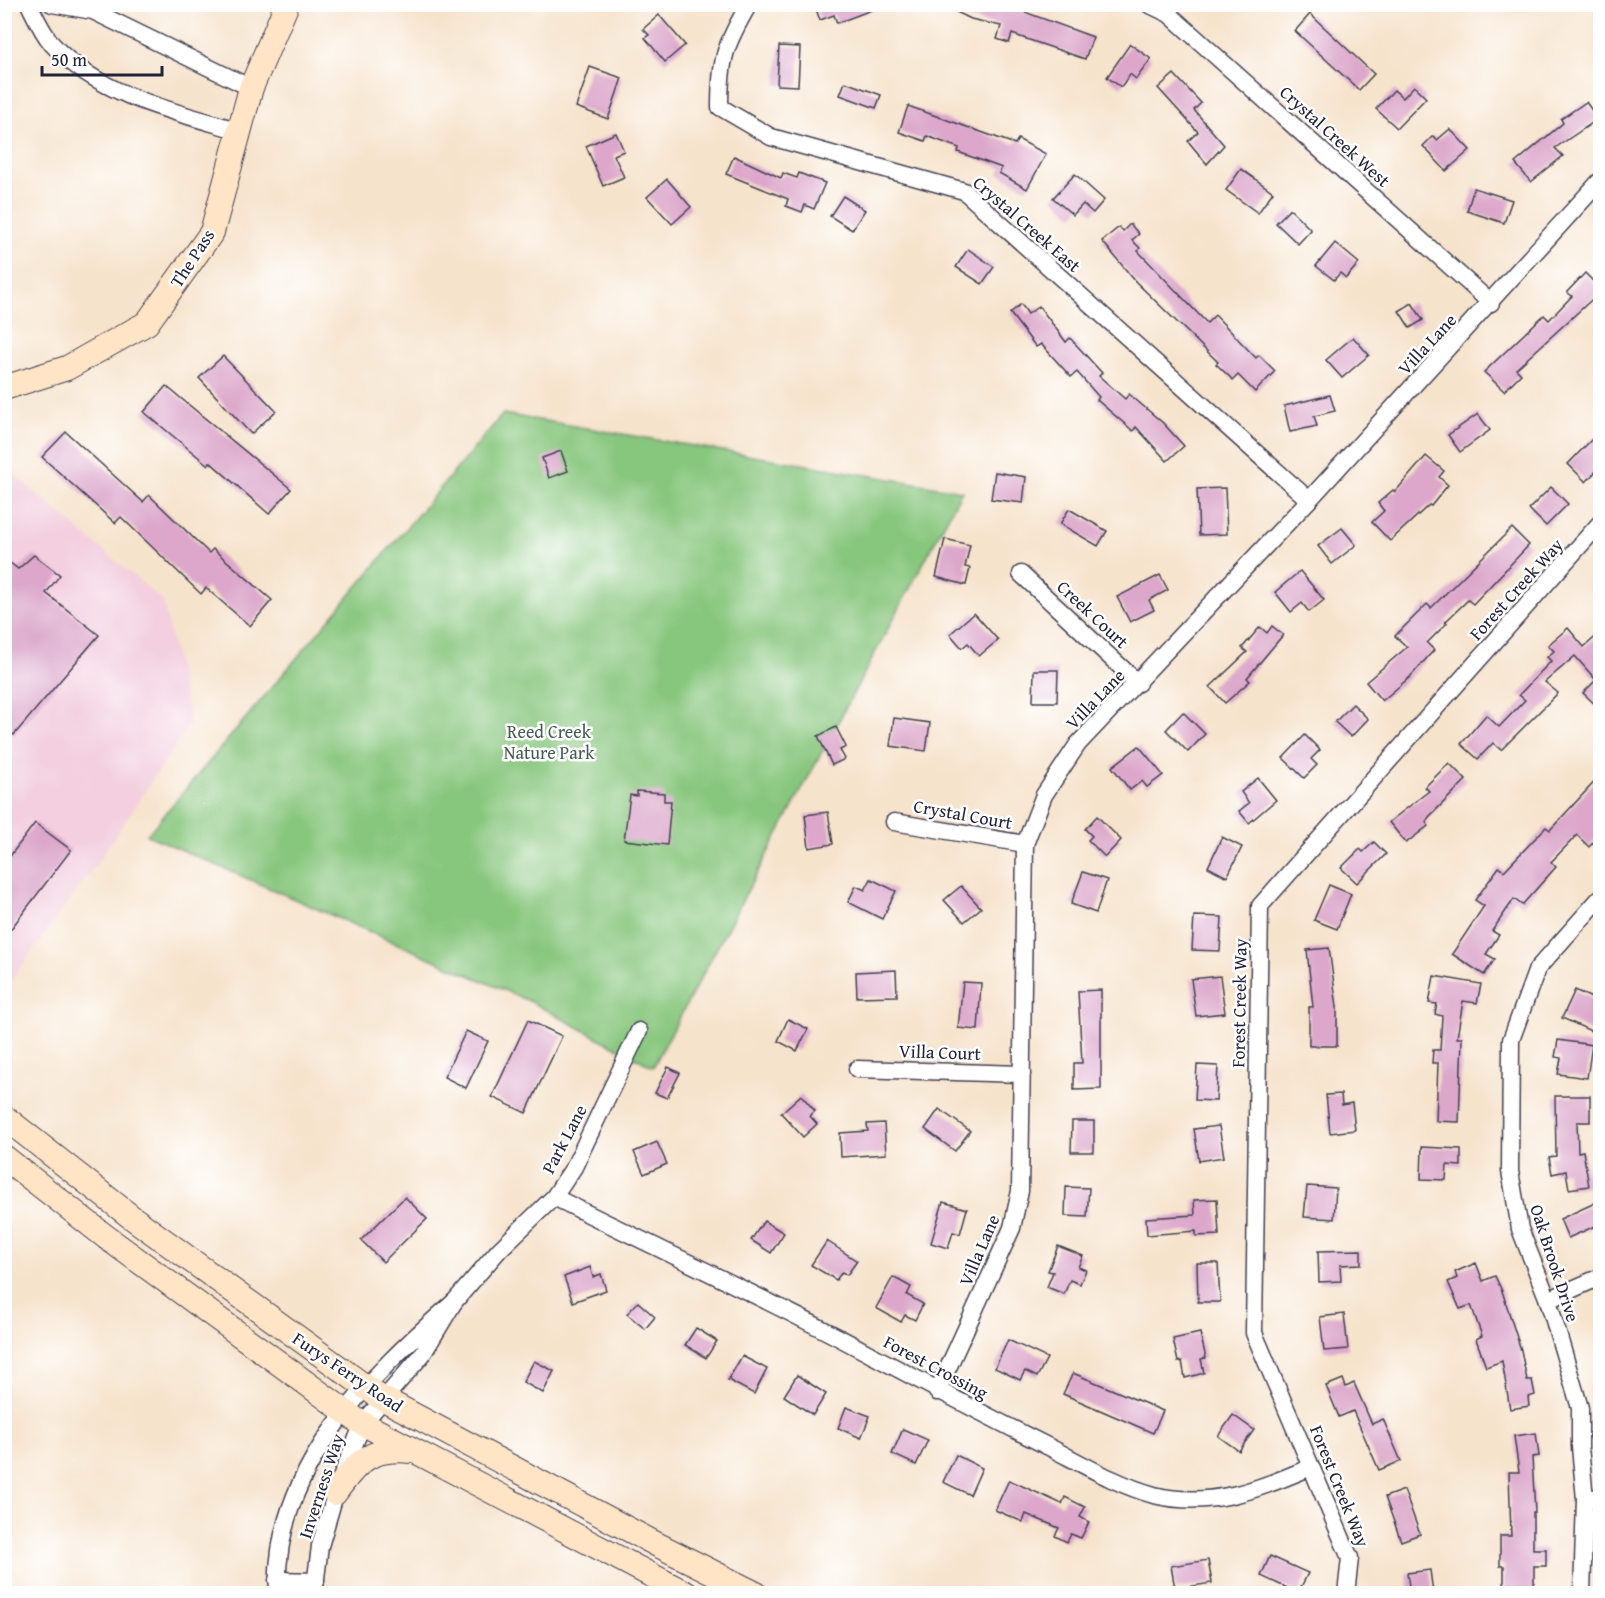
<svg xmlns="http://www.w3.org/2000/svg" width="1605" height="1598" font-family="'Gentium Book Plus',serif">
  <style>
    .built { fill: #f3cfdf }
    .green { fill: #87c67d; stroke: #54745c; stroke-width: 1.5 }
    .building { fill: #dca7cb }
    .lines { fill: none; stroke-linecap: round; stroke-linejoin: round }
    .street-casing { stroke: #423f51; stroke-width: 19 }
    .secondary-casing { stroke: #423f51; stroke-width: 26 }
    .street { stroke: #fff; stroke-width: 16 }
    .secondary { stroke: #ffe4c6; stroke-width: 24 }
    .labels { text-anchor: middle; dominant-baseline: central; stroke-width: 5; stroke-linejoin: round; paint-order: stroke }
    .street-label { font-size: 18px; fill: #22223b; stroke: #fff }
    .park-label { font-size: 18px; fill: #455b52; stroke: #fff }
  </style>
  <rect width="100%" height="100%" fill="#fff"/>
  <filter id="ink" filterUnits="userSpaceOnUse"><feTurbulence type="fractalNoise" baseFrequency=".0167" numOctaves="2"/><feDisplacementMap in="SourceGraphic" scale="12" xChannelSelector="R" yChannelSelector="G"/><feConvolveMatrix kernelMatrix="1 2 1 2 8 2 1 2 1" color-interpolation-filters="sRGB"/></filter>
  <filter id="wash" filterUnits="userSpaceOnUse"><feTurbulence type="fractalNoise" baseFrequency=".008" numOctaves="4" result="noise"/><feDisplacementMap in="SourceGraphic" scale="24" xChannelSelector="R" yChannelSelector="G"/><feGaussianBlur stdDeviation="1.35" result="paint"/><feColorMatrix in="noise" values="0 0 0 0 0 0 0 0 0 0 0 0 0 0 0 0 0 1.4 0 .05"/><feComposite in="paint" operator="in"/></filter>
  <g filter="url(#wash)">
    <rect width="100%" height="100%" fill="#f6e3cc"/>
    <polygon class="built" points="5,467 163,601 190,723 98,862 5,988"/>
    <polygon class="green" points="503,414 962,491 653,1067 529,1001 147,835"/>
    <g id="blocks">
      <g class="building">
        <polygon points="814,4 882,4 882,6 837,23 834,15 820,20"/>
        <polygon points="940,4 1003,4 1093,37 1085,59 1012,34 1009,43 997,39 1001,26 971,19"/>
        <polygon points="1310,14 1374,74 1359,90 1295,31"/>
        <polygon points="659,15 685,45 665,62 645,38 649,35 643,29"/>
        <polygon points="1130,44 1151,59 1136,79 1130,74 1121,87 1107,77"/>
        <polygon points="779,46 800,47 798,86 777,85"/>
        <polygon points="590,67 622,78 608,119 576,107"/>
        <polygon points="1174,74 1201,103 1194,110 1224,145 1207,164 1188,141 1198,132 1158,88"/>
        <polygon points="845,82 881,95 876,108 840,95"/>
        <polygon points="1414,86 1426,98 1397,128 1376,109 1394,90 1403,98"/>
        <polygon points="1586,102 1598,119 1555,148 1563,156 1531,182 1515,163 1563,123 1561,119"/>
        <polygon points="908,106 1015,144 1018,139 1046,154 1027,189 999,173 1002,168 958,152 959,148 927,136 925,141 899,132"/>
        <polygon points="1450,129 1470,150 1446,171 1423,146 1433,136 1437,140"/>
        <polygon points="616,133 624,151 614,155 624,177 603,186 586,146"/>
        <polygon points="734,156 781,178 783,173 797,178 799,173 825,183 814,209 805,205 802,212 786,206 788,199 726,174"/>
        <polygon points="1241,169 1273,192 1258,213 1226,190"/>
        <polygon points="1075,174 1104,200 1093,213 1083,204 1073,215 1053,198"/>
        <polygon points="667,179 691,207 672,224 647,197"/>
        <polygon points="1474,188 1512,200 1504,223 1467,211"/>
        <polygon points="843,196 865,210 852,230 830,216"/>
        <polygon points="1290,209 1311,230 1298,244 1276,223"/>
        <polygon points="1130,224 1139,234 1132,240 1140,248 1138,251 1181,296 1207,323 1215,315 1256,358 1259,355 1275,371 1255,392 1238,375 1233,380 1216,364 1218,362 1136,282 1102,241 1119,227 1123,231"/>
        <polygon points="1335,243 1359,263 1346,278 1340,273 1334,280 1316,266"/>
        <polygon points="968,249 994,267 982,284 956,267"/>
        <polygon points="1585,273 1600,288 1600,292 1516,369 1521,374 1504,391 1484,372 1544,315 1549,320 1572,296 1567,292"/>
        <polygon points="1412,303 1423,320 1410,328 1399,311"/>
        <polygon points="1021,304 1028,314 1039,306 1066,342 1070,338 1102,373 1099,376 1125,399 1129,394 1163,423 1184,446 1167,461 1136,427 1133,431 1097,400 1099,397 1077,372 1071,377 1041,344 1036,347 1010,313"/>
        <polygon points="1353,337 1369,355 1342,378 1326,360"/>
        <polygon points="223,356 276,411 251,434 199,378"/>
        <polygon points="166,386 291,489 269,514 210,462 208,465 144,412"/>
        <polygon points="1330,395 1335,411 1314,416 1317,426 1290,432 1284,406"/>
        <polygon points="1478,414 1490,430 1460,452 1448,435"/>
        <polygon points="66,432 143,502 149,495 209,553 213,549 272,600 250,626 206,588 201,594 121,517 115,523 42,457"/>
        <polygon points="1593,438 1600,445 1600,467 1586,482 1568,464"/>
        <polygon points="561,451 568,471 549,478 542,458"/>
        <polygon points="1426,456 1444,471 1439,477 1448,485 1431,506 1429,505 1390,541 1372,522 1384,511 1378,503 1393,490 1395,492"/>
        <polygon points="995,472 1026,477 1023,503 991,499"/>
        <polygon points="1551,487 1568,504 1546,526 1529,509"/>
        <polygon points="1225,488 1227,534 1199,535 1197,489"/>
        <polygon points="1069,509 1107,531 1098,546 1060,524"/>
        <polygon points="1342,528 1356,545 1332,564 1318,546"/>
        <polygon points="1512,528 1529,545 1473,604 1468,600 1445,622 1447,623 1427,643 1434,650 1410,677 1382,701 1366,682 1407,647 1395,636 1427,604 1431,608"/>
        <polygon points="945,539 970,545 965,567 970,568 966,585 936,577"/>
        <polygon points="34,555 60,575 46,593 99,635 14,735 4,726 4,558 18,569"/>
        <polygon points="1300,571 1324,600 1309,612 1302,603 1291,612 1275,592"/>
        <polygon points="1160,575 1168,590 1149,600 1154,610 1130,622 1117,597"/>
        <polygon points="974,613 998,640 979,656 968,643 962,648 950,634"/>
        <polygon points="1272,626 1283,635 1247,678 1250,681 1225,703 1210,687 1247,652 1242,648 1260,627 1267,633"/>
        <polygon points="1568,628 1584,647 1600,633 1600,709 1583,693 1596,680 1575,656 1545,682 1558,693 1501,750 1493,743 1478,759 1461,744 1486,715 1499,727 1525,700 1519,695 1551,661 1547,657 1554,651 1548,645"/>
        <polygon points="1034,670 1058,670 1057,702 1033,702"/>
        <polygon points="1353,704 1368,719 1351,737 1335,722"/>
        <polygon points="1183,712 1205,734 1188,752 1166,730"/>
        <polygon points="894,718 930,723 926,751 890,746"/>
        <polygon points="836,727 846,747 840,750 845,759 832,765 818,736"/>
        <polygon points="1305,735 1320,750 1311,759 1317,765 1304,778 1283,758"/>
        <polygon points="1139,746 1163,775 1147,787 1142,781 1130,790 1112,767"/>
        <polygon points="1449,763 1466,780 1429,817 1426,822 1428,826 1406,843 1389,822 1429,791 1425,787"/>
        <polygon points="1600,776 1600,822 1595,828 1600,835 1589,847 1577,835 1551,862 1556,867 1522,905 1514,899 1492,931 1499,935 1486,954 1495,959 1484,975 1452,954 1484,906 1475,900 1499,867 1504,871 1546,827 1550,830"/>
        <polygon points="1258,778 1276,800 1249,823 1239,811 1249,803 1241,792"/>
        <polygon points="637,791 664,793 664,801 671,801 667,845 624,840 630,795 637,796"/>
        <polygon points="828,812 833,844 809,848 805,815"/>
        <polygon points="1097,816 1121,840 1105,857 1088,840 1092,836 1085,829"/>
        <polygon points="35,823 71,850 4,938 4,864"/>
        <polygon points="1222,837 1242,847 1227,877 1208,867"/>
        <polygon points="1374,842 1386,854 1357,883 1341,868 1360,849 1363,852"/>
        <polygon points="1083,872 1107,880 1096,913 1071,904"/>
        <polygon points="871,879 896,891 882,919 848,902 856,886 865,890"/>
        <polygon points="1329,885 1351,894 1337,929 1314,920"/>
        <polygon points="961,886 981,908 964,922 944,900"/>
        <polygon points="1194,916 1222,917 1220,951 1192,950"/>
        <polygon points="1329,948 1337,1007 1337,1046 1309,1046 1309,1007 1313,1007 1307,950"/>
        <polygon points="896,970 897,996 857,997 856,972"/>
        <polygon points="1220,976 1225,1013 1196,1016 1191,979"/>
        <polygon points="1434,976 1481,984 1477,1003 1463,1001 1457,1038 1462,1038 1459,1122 1436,1121 1438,1063 1432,1063 1433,1050 1440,1050 1442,1016 1435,1014 1437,1004 1429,1003"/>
        <polygon points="963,982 981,983 978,1030 958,1028"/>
        <polygon points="1101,990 1101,1089 1074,1090 1074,1063 1082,1063 1078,991"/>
        <polygon points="1575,990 1600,1002 1600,1015 1593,1032 1562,1018"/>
        <polygon points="788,1019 808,1029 797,1051 778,1041"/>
        <polygon points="528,1020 562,1036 526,1113 492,1097"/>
        <polygon points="466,1031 488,1041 466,1088 444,1077"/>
        <polygon points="1558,1040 1592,1045 1587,1078 1558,1074 1561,1058 1555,1057"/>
        <polygon points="1197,1065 1218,1066 1216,1101 1195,1100"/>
        <polygon points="668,1067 680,1073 667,1098 655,1093"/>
        <polygon points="1341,1094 1342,1105 1352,1103 1355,1130 1330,1133 1326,1095"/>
        <polygon points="801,1095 815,1111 810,1116 817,1124 803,1137 781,1113"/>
        <polygon points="1555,1096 1590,1096 1590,1122 1577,1122 1578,1152 1583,1151 1589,1186 1569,1189 1566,1171 1552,1174 1549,1157 1556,1156"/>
        <polygon points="939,1109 970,1131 955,1151 925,1129"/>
        <polygon points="1072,1121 1094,1121 1094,1152 1071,1152"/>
        <polygon points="884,1123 886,1154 841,1157 840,1133 868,1131 867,1124"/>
        <polygon points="1219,1126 1224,1157 1199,1161 1194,1129"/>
        <polygon points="657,1142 667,1164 644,1174 634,1152"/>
        <polygon points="1422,1147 1461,1149 1461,1166 1447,1165 1446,1180 1421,1179"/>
        <polygon points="1307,1186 1336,1188 1334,1219 1304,1217"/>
        <polygon points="1066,1187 1089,1188 1087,1217 1065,1216"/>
        <polygon points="405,1197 427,1219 383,1262 361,1240"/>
        <polygon points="1217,1199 1219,1235 1196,1236 1196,1231 1147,1235 1146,1218 1195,1215 1194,1200"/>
        <polygon points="943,1202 967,1209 960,1234 953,1232 948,1248 931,1243"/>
        <polygon points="1597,1202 1600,1211 1600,1224 1568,1238 1560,1219"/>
        <polygon points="764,1221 784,1233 771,1253 751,1240"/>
        <polygon points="827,1241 857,1261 847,1275 842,1272 836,1280 811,1265"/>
        <polygon points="1058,1246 1083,1256 1078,1267 1086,1270 1080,1284 1070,1280 1064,1294 1047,1287 1053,1272 1048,1271"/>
        <polygon points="1361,1250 1361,1264 1340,1265 1341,1281 1319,1282 1318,1251"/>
        <polygon points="1197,1263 1218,1263 1220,1302 1198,1302"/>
        <polygon points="1476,1263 1483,1281 1495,1276 1502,1291 1521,1350 1527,1380 1532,1380 1535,1395 1528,1397 1529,1406 1510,1409 1502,1361 1486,1367 1476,1339 1482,1336 1471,1305 1460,1309 1448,1282 1457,1278 1455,1272"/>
        <polygon points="590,1267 593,1277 601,1274 606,1290 573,1302 564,1277"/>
        <polygon points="893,1277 911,1287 907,1295 923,1304 915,1320 905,1315 901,1322 876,1308"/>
        <polygon points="638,1302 655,1317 645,1329 627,1314"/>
        <polygon points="1344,1314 1348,1349 1324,1351 1320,1317"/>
        <polygon points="696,1328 717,1341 706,1358 685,1345"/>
        <polygon points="1200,1333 1206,1358 1201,1359 1204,1373 1185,1378 1182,1361 1178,1362 1173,1339"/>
        <polygon points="1008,1340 1047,1358 1037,1377 1025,1371 1020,1380 995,1368"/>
        <polygon points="742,1356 767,1369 754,1394 728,1380"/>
        <polygon points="534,1361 554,1371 543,1393 523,1382"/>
        <polygon points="1073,1373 1163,1411 1153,1433 1063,1394"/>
        <polygon points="797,1375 826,1394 813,1415 784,1396"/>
        <polygon points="1343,1379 1346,1387 1354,1383 1372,1424 1383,1419 1401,1461 1379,1470 1353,1411 1339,1417 1326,1386"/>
        <polygon points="846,1407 870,1416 861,1438 838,1428"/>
        <polygon points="1233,1415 1254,1430 1239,1451 1218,1436"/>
        <polygon points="903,1429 928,1440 916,1465 892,1454"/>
        <polygon points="1536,1433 1539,1456 1532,1457 1535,1512 1533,1512 1533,1549 1546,1549 1546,1566 1534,1566 1534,1593 1504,1593 1504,1566 1500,1566 1500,1536 1511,1536 1509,1472 1519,1472 1514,1436"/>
        <polygon points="956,1455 982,1468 970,1495 943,1482"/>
        <polygon points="1009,1480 1062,1504 1065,1497 1085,1507 1080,1517 1089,1522 1081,1538 1071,1534 1067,1542 1055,1536 1059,1528 1026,1514 1023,1522 995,1510"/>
        <polygon points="1404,1490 1420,1534 1401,1541 1385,1497"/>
        <polygon points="1270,1556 1308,1573 1298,1593 1261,1576"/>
        <polygon points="1208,1560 1212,1583 1175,1589 1171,1566"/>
        <polygon points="1430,1570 1433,1593 1410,1593 1407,1573"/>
      </g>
    </g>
  </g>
  <g filter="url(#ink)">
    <use href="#blocks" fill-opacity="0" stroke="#423f51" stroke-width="1.5"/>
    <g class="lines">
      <defs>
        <g id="street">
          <path d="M29 4C36 18 42 32 52 44 98 95 174 112 237 130"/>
          <polyline points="52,4 93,11 251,88"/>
          <path d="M749 4C725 45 720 59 720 107L771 137 964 191 1309 500"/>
          <polyline points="1148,4 1169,14 1491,303"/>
          <polyline points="1021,574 1138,683"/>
          <polyline points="894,822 1025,844"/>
          <polyline points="857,1069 1022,1074"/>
          <path d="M554 1197C658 1249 764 1297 866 1352 928 1385 989 1417 1051 1448 1084 1465 1118 1485 1154 1495 1211 1509 1260 1489 1311 1467"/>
          <polyline points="1548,1300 1600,1277"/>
          <polyline points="454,1302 499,1250 554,1197 574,1167 639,1031"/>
          <polyline points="937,1392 1012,1228 1020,1191 1025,844 1044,795 1078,744 1309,500 1600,181"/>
          <polyline points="1585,1499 1600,1497"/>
          <polyline points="277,1580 316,1581"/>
          <path d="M278 1594C271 1472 369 1376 454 1302L422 1355 363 1423 337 1488 320 1546 314 1594"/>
          <polyline points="1346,1594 1350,1558 1254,1333 1260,906 1600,523"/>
          <polyline points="1582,1594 1585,1499 1580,1447 1580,1408 1548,1300 1520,1229 1510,1171 1511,1040 1537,969 1600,898"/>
        </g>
        <g id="secondary">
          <polyline points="4,388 67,368 147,323 212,232 251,88 287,4"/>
          <polyline points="4,1117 130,1216 378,1396 654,1543 756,1594"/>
          <polyline points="4,1157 106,1237 358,1421 687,1594"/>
          <path d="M335 1493C357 1462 371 1446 411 1451"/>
        </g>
      </defs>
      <use href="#street" class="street-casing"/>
      <use href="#secondary" class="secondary-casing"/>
      <use href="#street" class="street"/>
      <use href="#secondary" class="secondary"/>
    </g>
  </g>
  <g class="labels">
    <g class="street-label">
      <text transform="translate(1335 136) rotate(42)">Crystal Creek West</text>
      <text transform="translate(1027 224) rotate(41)">Crystal Creek East</text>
      <text transform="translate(192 258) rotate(-57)">The Pass</text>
      <text transform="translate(1427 344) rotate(-47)">Villa Lane</text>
      <text transform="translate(1516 589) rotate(-48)">Forest Creek Way</text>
      <text transform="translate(1093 614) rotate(43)">Creek Court</text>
      <text transform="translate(1095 699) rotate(-46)">Villa Lane</text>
      <text transform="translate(963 814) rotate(10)">Crystal Court</text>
      <text transform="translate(1239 1003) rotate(-89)">Forest Creek Way</text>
      <text transform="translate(940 1052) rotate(2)">Villa Court</text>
      <text transform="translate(564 1139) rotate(-62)">Park Lane</text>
      <text transform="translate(979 1250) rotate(-67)">Villa Lane</text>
      <text transform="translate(1555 1263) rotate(72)">Oak Brook Drive</text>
      <text transform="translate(936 1367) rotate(28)">Forest Crossing</text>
      <text transform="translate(348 1372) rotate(34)">Furys Ferry Road</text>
      <text transform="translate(321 1486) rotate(-72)">Inverness Way</text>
      <text transform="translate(1340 1486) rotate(68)">Forest Creek Way</text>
    </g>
    <g class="park-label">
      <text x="549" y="731">Reed Creek<tspan x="549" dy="21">Nature Park</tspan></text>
    </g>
  </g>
  <rect width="1605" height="1598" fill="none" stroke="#fff" stroke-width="24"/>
  <path d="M42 66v9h120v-9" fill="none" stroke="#22223b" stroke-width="3"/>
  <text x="51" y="66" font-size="18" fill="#22223b" stroke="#ffffff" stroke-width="4.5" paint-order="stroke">50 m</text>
</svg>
